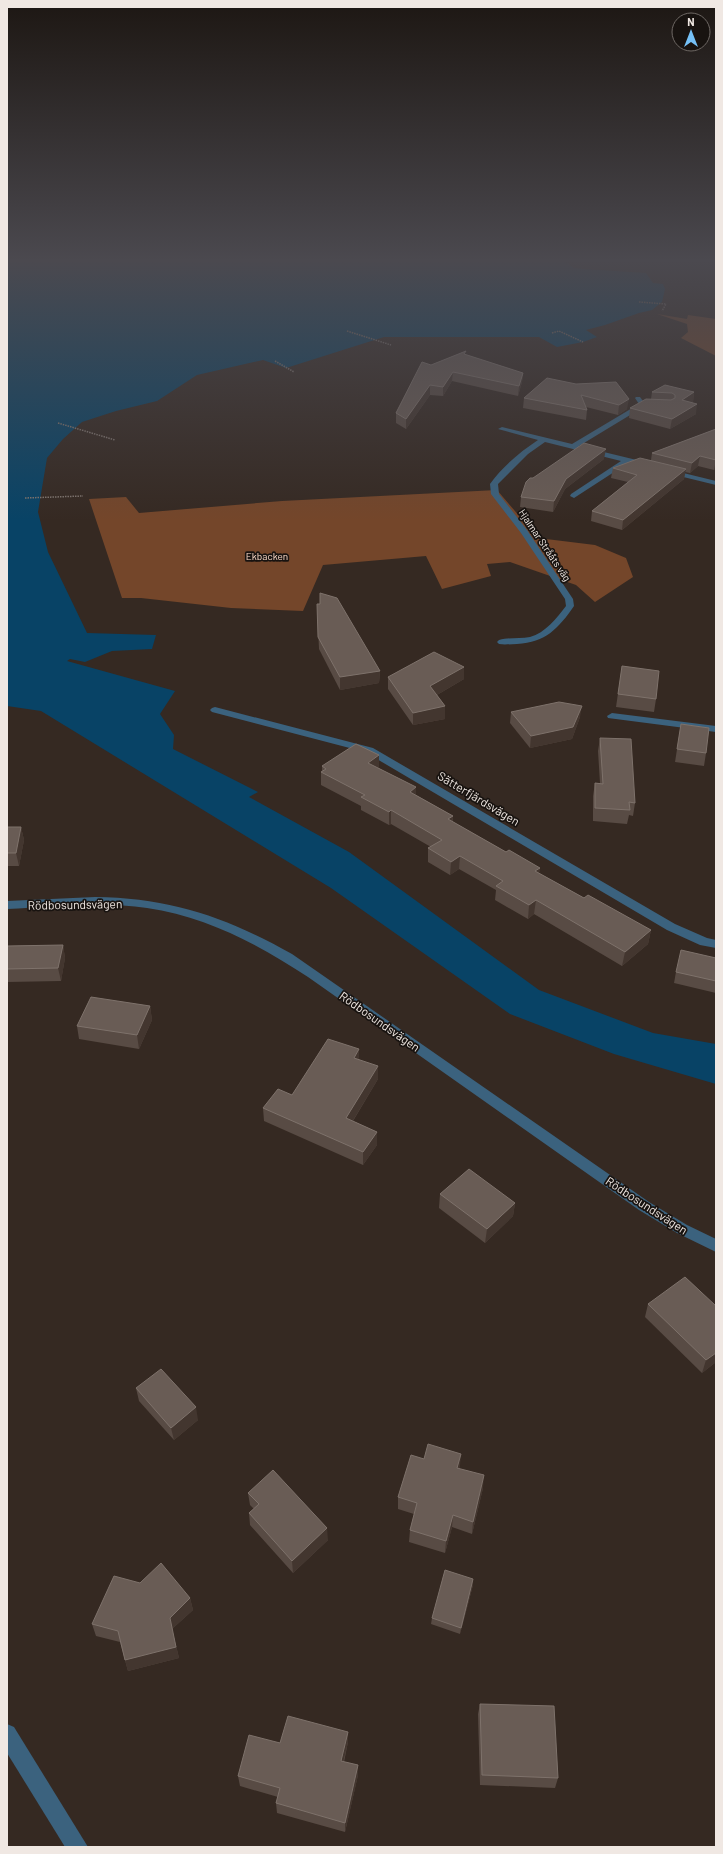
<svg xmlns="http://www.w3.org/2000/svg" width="723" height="1854" font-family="Barlow,sans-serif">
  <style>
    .green { fill: #74462a }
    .water { fill: #084366 }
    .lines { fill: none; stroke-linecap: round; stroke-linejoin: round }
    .path { stroke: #7f756f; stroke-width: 1.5; stroke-dasharray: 1.5 1; stroke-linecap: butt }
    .minor { fill: #3b627e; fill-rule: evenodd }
    .wall { fill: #584b44 }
    .shaded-wall { fill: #43362f }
    .building { fill: #695c55; stroke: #7e726b }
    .labels { text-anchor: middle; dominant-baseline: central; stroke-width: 3.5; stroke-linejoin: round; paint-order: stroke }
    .far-street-label { font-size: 10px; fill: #f0e8e3; stroke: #181310 }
    .far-park-label { font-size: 10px; fill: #fedcca; stroke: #181310 }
    .street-label { font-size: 12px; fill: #f0e8e3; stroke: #181310 }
  </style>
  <rect width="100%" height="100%" fill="#352922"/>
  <g class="green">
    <polygon points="657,314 687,319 688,315 716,319 716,356 681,338 688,332 687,324"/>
    <polygon points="497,490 538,538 595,545 626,558 633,577 595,602 576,585 510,562 487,564 491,576 442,589 426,556 323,565 303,611 231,608 141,598 122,598 89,499 126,497 139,513 282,501"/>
  </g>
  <polygon class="water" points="7,261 564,261 574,268 584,269 646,273 653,283 663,284 665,289 662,302 652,310 639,313 605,325 586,330 597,337 583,342 557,347 539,337 384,337 286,368 263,360 197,375 157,401 116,411 82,422 63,439 47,458 38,512 48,552 87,633 156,635 152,649 112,651 85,662 70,659 67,661 175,691 160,714 174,735 173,749 258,792 249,797 349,852 539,990 653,1033 716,1044 716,1084 614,1054 510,1014 331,888 41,711 7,706"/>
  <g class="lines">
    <g class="path">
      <polyline points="639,302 666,304 662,311"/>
      <polyline points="347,331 391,345"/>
      <polyline points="552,333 559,331 583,342"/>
      <polyline points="275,361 294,372"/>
      <polyline points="58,423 115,440"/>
      <polyline points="25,498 83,496"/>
    </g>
    <g class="minor">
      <path d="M636 397H640L646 405 645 406 579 446 649 463V467L628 463 574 498 570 496 571 494 621 461 545 442 528 454 498 484 499 494 527 530 573 599 574 606C558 629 546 642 517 644 511 644 505 645 499 644L497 642 499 640C509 637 520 639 530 637 545 633 557 618 566 606L565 599 521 533 491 494 490 484C503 466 520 452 538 440L498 429 502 427 572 444 639 404 635 398Z"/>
      <polygon points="667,469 716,481 716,485 667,473"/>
      <polygon points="215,707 373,748 675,924 707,938 716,940 716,948 700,945 667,930 365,752 212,712 210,710 212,708"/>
      <polygon points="612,713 716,726 716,732 608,718 607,716"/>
      <path d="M95 897C171 898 226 917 292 954L649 1202 687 1225 716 1239V1252L677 1233 639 1210 308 977C258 944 207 917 147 908 101 901 53 907 7 909V901Z"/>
      <polygon points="7,1724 14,1727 88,1847 65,1847 7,1753"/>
    </g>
  </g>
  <g class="wall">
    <polygon points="466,355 523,373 522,382 518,396 452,381 443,396 430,395 406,429 396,423 396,413 431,365"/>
    <polygon points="576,384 627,409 618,415 586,407 587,410 586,420 523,408 524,398"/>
    <polygon points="652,392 694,392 693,402 691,403 696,414 670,429 629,418 630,408 651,399"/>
    <polygon points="716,429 716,468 714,470 698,466 690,473 685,472 684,479 622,530 591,521 592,511 628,482 611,478 613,468 651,460 652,453"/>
    <polygon points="604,459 565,489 553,512 520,507 521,497 533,478"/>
    <polygon points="317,604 380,671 379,683 340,690 319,649"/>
    <polygon points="622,666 656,699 654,712 616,707"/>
    <polygon points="388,677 464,679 437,695 445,706 445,719 413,725 388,689"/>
    <polygon points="511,712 580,717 572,739 530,748 510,723"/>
    <polygon points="681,724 706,753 704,766 675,762"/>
    <polygon points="600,738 635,803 633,816 629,815 627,824 593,821 593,796 595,783 600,783 598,751"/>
    <polygon points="322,766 379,768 416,795 453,816 453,822 506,852 540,868 539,873 584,898 651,930 648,944 622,966 534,914 528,919 495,900 496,890 459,869 450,875 428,862 428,848 431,847 391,824 389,825 361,810 361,806 321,785 321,772 322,772"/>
    <polygon points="7,827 21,827 24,840 19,866 7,866"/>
    <polygon points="63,945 65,958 61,981 7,982 7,946"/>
    <polygon points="716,958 716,993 674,983 676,972"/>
    <polygon points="150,1006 152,1020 139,1049 79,1039 77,1026"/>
    <polygon points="359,1059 378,1079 353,1121 377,1132 377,1145 363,1165 264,1121 263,1108 292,1095"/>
    <polygon points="440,1194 515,1203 513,1216 485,1243 439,1208"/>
    <polygon points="648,1304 716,1362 702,1373 645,1317"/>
    <polygon points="136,1388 198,1420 174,1440 139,1401"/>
    <polygon points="424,1459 460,1466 459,1468 483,1488 472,1534 452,1527 445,1553 409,1542 410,1530 414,1514 398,1509 398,1497"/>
    <polygon points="248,1493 328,1540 293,1573 250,1525 249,1513 254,1509 250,1505"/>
    <polygon points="473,1579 473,1585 460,1634 431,1624 432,1618"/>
    <polygon points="190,1598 193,1610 172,1629 179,1658 128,1671 120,1642 96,1636 92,1624"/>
    <polygon points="480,1704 558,1778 555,1788 480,1785 478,1714"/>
    <polygon points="348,1732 348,1742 344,1762 358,1765 358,1775 345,1832 277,1813 276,1803 278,1797 240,1786 238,1776 280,1743"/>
  </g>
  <g class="shaded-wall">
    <polygon points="453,372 452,381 443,396 443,387"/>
    <polygon points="523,373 522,382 518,396 519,386"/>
    <polygon points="430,385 430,395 406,429 406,419"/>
    <polygon points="694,392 693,402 680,410 682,400"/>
    <polygon points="629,399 627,409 618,415 619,405"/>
    <polygon points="697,404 696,414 670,429 672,419"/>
    <polygon points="606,449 604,459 565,489 553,512 554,501 566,479"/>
    <polygon points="700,456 698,466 690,473 692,463"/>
    <polygon points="716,460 716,468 714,470"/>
    <polygon points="686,469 684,479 622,530 623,520"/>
    <polygon points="464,667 464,679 430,699 430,686"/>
    <polygon points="380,671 379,683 340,690 340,677"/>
    <polygon points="445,706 445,719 413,725 413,713"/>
    <polygon points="582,706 580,717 572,739 530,748 531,736"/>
    <polygon points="379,755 379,768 368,763"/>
    <polygon points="416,787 416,800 410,792"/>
    <polygon points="391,810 391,824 389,825 389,812"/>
    <polygon points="453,816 452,829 448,819"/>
    <polygon points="21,827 24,840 19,866 16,853"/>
    <polygon points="460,856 459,869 450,875 451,862"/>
    <polygon points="540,868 538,881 535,871"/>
    <polygon points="536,900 534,914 528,919 529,905"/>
    <polygon points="651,930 648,944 622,966 625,952"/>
    <polygon points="63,945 65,958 61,981 58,968"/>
    <polygon points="150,1006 152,1020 139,1049 137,1035"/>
    <polygon points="359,1049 359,1063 354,1058"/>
    <polygon points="378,1066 378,1079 346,1132 346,1118"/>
    <polygon points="377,1132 377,1145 363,1165 363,1152"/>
    <polygon points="515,1203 513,1216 485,1243 487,1229"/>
    <polygon points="716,1353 716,1362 702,1373 706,1360"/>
    <polygon points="196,1407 198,1420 174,1440 171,1428"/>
    <polygon points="461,1454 460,1466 456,1480 457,1468"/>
    <polygon points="484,1475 483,1488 472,1534 473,1522"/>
    <polygon points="453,1515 452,1527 445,1553 446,1541"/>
    <polygon points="327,1528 328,1540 293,1573 292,1561"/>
    <polygon points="473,1579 473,1585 460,1634 461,1628"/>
    <polygon points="190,1598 193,1610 172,1629 179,1658 128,1671 125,1660"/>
    <polygon points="348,1732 348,1742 341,1771 341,1761"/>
    <polygon points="358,1765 358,1775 345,1832 345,1823"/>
  </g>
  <g class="building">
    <polygon points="466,351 464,354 523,373 519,386 453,372 443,387 430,385 406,419 396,413 422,362 431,365"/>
    <polygon points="547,378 576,384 616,382 629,399 619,405 581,395 587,410 524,398"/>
    <polygon points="665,385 694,392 682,400 697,404 672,419 630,408 646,399 671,400 675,398 675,395 672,393 652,392"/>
    <polygon points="716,429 716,460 700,456 692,463 652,453"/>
    <polygon points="584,443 606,449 566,479 554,501 521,497 526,482 530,478 533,478"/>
    <polygon points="640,458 686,469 623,520 592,511 637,475 613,468"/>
    <polygon points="320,593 337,598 380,671 340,677 318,637 317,604 320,604"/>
    <polygon points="434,652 464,667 430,686 445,706 413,713 388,677"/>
    <polygon points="622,666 659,671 656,699 618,694"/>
    <polygon points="559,702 582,706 573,727 531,736 511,712"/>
    <polygon points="681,724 709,728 706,753 677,749"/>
    <polygon points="600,738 631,739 635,803 629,802 630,810 595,808 595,783 603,784"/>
    <polygon points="356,744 379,755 368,763 416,787 410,792 453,816 448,819 506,852 509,850 540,868 535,871 584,898 588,895 651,930 625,952 536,900 529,905 496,886 503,881 460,856 451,862 428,848 442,840 391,810 389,812 361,797 365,795 321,772 326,769 322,766"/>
    <polygon points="7,827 21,827 16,853 7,853"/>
    <polygon points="63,945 58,968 7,969 7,946"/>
    <polygon points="681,950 716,958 716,981 676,972"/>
    <polygon points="91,997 150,1006 137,1035 77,1026"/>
    <polygon points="328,1039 359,1049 354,1058 378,1066 346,1118 377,1132 363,1152 263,1108 278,1089 292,1095"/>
    <polygon points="469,1169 515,1203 487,1229 440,1194"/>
    <polygon points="685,1277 716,1306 716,1353 706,1360 648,1304"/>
    <polygon points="161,1369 196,1407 171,1428 136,1388"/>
    <polygon points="428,1444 461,1454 457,1468 484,1475 473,1522 453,1515 446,1541 410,1530 417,1503 398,1497 411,1455 424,1459"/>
    <polygon points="273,1470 327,1528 292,1561 249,1513 259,1504 248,1493"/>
    <polygon points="161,1563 190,1598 170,1618 176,1647 125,1660 118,1631 92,1624 114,1576 140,1583"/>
    <polygon points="445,1570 473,1579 461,1628 432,1618"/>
    <polygon points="480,1704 554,1706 558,1778 482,1775"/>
    <polygon points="288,1716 348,1732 341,1761 358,1765 345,1823 276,1803 280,1788 238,1776 249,1735 280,1743"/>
  </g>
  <linearGradient id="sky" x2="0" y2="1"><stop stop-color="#1d1713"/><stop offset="0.5" stop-color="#4b494f"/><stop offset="1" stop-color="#4b494f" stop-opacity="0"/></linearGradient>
  <rect width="723" height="521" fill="url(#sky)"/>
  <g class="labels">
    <g class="far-street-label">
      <text transform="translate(545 545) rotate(56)">Hjalmar Strååts väg</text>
    </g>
    <g class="far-park-label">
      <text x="267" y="556">Ekbacken</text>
    </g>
    <g class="street-label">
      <text transform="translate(479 798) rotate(31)">Sätterfjärdsvägen</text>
      <text transform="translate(75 904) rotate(-1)">Rödbosundsvägen</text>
      <text transform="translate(380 1021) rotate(35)">Rödbosundsvägen</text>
      <text transform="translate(647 1205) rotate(33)">Rödbosundsvägen</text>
    </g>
  </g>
  <rect width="723" height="1854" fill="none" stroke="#f0e8e3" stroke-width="16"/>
  <g transform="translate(691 32)"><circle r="19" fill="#181310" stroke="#6e6864"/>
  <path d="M0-3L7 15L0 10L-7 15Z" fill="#75c0f6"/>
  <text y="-6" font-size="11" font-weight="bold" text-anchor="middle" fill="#f0e8e3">N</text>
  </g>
</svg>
